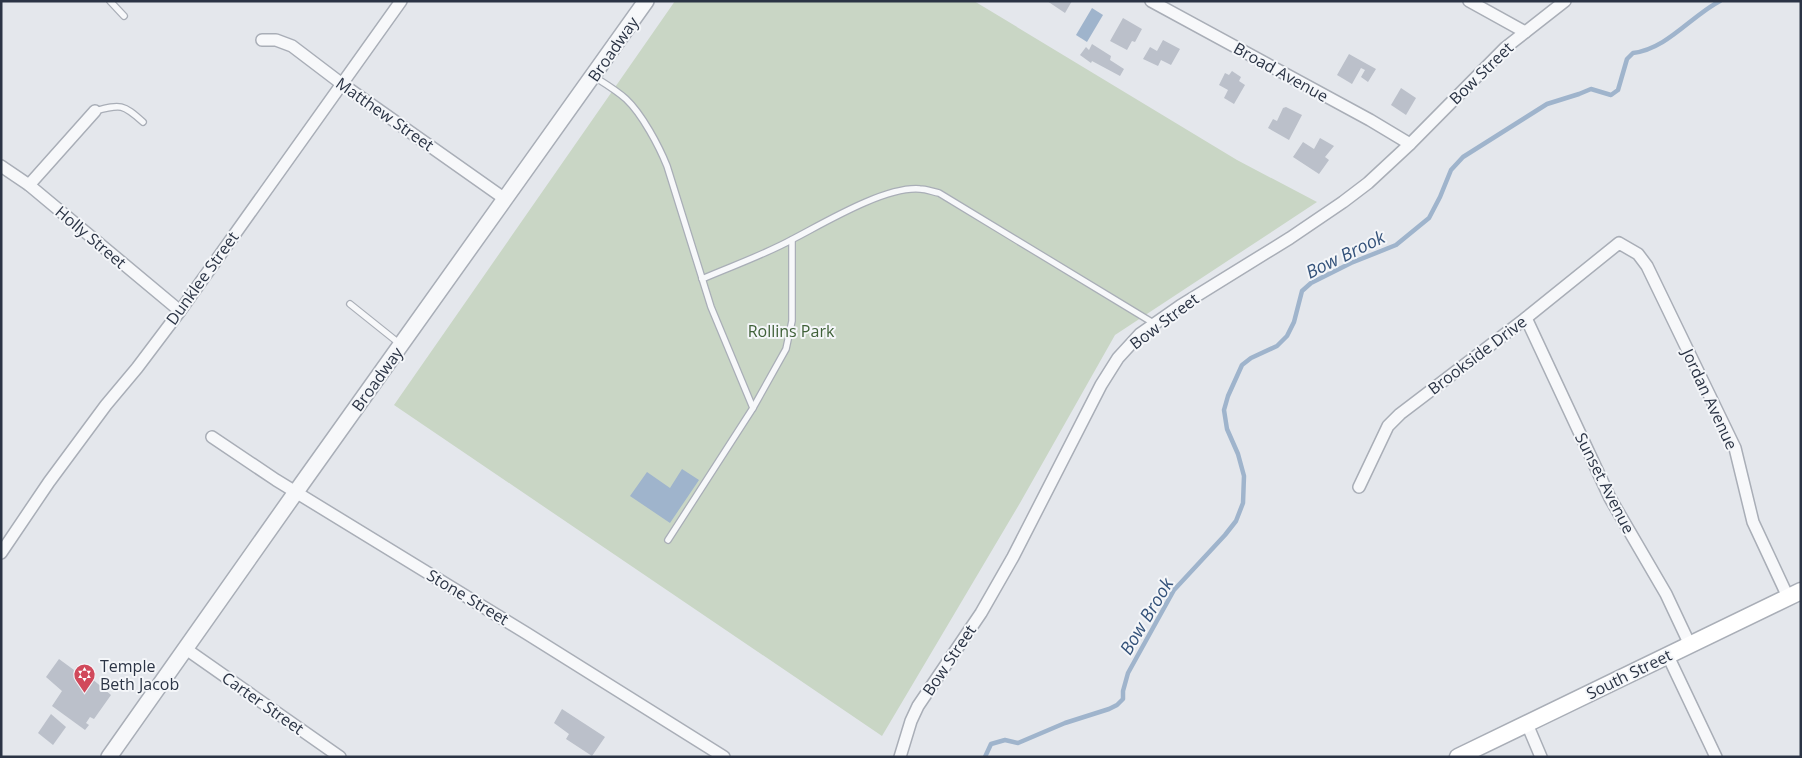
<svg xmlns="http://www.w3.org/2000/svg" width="1802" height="758" font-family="'Open Sans',sans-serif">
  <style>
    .green { fill: #c9d6c5 }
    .water { fill: #9fb4cc }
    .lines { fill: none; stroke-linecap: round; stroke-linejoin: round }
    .stream { stroke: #9fb4cc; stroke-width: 4.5 }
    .building { fill: #bbc0ca }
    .service-casing { stroke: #a9aeb7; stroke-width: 8 }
    .minor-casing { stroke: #a9aeb7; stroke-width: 14 }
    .tertiary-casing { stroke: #a9aeb7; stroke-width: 18 }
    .secondary-casing { stroke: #a9aeb7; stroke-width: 19 }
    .service { stroke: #f7f8fa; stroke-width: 5.5 }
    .minor { stroke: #f7f8fa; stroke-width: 11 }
    .tertiary { stroke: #f7f8fa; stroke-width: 15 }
    .secondary { stroke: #fff; stroke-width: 16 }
    .labels { text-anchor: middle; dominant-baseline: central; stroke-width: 4; stroke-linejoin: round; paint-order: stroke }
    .street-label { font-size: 16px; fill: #2b3445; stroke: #f4f6f9 }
    .park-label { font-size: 16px; fill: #3f6138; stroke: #f4f6f9 }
    .poi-label { font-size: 16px; fill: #2b3445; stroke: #f4f6f9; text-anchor: start }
    .water-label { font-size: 18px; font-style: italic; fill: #34527a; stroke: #f4f6f9 }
  </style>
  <rect width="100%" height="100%" fill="#e4e7ec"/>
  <polygon class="green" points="675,1 974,1 1237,160 1317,202 1115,335 1020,503 882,736 394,405"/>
  <g class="water">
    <polygon points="1092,8 1103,15 1087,42 1076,35"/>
    <polygon points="682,469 699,480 670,523 630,496 647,472 670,488"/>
  </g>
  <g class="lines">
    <path class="stream" d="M985 757 991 744 1005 740 1018 743 1065 723 1109 709 1117 705 1123 699V691L1128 673 1174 590 1225 535 1236 521 1243 503 1244 476 1238 454 1227 429 1224 410 1228 396 1242 365 1251 358 1277 346 1287 336 1294 322 1302 291 1311 283 1351 263 1396 245 1429 218 1440 197 1451 170 1463 157 1547 104 1579 94 1591 89 1611 95 1618 90 1627 59 1633 53C1667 49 1691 16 1720 1"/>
  </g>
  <g class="building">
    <polygon points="1047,1 1072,1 1065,13"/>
    <polygon points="1123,18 1142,29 1135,42 1132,41 1127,50 1110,41"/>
    <polygon points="1163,40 1180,49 1171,65 1161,60 1158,66 1143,59 1150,47 1157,51"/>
    <polygon points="1092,44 1111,56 1110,60 1124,69 1120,76 1092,61 1091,63 1080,55 1086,47 1089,50"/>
    <polygon points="1349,54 1376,69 1368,82 1361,77 1365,70 1361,68 1352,84 1337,75"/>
    <polygon points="1232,71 1241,77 1239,81 1245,85 1234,104 1224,98 1228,90 1219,85 1225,73 1229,75"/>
    <polygon points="1401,88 1416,98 1406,115 1391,105"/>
    <polygon points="1286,107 1302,115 1289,140 1268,128 1273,119 1277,121 1283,108"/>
    <polygon points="1320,138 1334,146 1325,157 1329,160 1319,174 1293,157 1303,142 1314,149"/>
    <polygon points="59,659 74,670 77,666 111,695 94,719 90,717 86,723 89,725 85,730 52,706 62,691 46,677"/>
    <polygon points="562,709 605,737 592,756 566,739 569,734 554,723"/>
    <polygon points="51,714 66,727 53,745 38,733"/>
  </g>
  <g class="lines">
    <defs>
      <g id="service">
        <polyline points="110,1 124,16"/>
        <path d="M593 76C604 83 616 90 626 99 642 114 659 146 667 166L711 307 753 408 668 540"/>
        <path d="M95 111C121 104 123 104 143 122"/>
        <path d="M702 279C732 266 764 255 793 239 824 223 885 186 920 189 926 189 933 192 939 193L1155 324"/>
        <polyline points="350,304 400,344"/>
        <polyline points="753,408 786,349 792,321 792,240"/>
      </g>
      <g id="minor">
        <polyline points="1151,1 1370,120 1410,144"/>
        <polyline points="1469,1 1525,32"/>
        <polyline points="262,40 276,40 292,46 342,84 505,199"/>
        <polyline points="1,166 29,185 180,311"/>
        <polyline points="29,185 95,111"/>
        <polyline points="1526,318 1610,498 1666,594 1690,645"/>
        <polyline points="212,437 276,480 526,633 724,757"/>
        <polyline points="1359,487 1388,426 1400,414 1526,318 1619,243 1638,254 1647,266 1735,448 1753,522 1788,597"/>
        <polyline points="1,553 49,482 106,405 137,368 180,311 401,1"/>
        <polyline points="186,649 340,757"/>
        <polyline points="1668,656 1716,757"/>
        <polyline points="1527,724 1541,757"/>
        <polyline points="900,757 911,721 918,706 981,613 1013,557 1101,385 1118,358 1140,334 1180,306 1290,238 1343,202 1368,183 1410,144 1505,48 1565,1"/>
      </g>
      <polyline id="tertiary" points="109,757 303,482 646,1"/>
      <polyline id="secondary" points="1458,757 1801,591"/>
    </defs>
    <use href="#service" class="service-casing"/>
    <use href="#minor" class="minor-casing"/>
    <use href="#tertiary" class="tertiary-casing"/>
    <use href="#secondary" class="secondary-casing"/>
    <use href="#service" class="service"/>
    <use href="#minor" class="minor"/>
    <use href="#tertiary" class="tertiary"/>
    <use href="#secondary" class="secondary"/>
  </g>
  <defs>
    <symbol id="synagogue-pin" viewBox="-11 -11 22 30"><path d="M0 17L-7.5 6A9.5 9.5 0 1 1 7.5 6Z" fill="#d1495b" stroke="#f4f6f9"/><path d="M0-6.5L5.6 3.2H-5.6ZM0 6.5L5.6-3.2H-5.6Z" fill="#fff"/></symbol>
  </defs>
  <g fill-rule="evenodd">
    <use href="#synagogue-pin" x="72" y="662" width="25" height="34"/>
  </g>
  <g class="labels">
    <g class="street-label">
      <text transform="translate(613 49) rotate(-55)">Broadway</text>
      <text transform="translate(1281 72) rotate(29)">Broad Avenue</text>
      <text transform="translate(1481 73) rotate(-44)">Bow Street</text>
      <text transform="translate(385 114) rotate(35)">Matthew Street</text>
      <text transform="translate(91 237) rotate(40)">Holly Street</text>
      <text transform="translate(202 278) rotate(-54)">Dunklee Street</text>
      <text transform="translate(1164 321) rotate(-37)">Bow Street</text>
      <text transform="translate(1477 355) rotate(-37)">Brookside Drive</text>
      <text transform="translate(377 379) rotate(-54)">Broadway</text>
      <text transform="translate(1710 399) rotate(65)">Jordan Avenue</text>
      <text transform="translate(1605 483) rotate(63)">Sunset Avenue</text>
      <text transform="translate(468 597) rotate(31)">Stone Street</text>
      <text transform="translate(949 660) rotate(-56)">Bow Street</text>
      <text transform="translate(1629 674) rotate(-26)">South Street</text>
      <text transform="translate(263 703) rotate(35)">Carter Street</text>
    </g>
    <g class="park-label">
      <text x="791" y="331">Rollins Park</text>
    </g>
    <g class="poi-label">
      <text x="100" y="666">Temple<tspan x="100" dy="18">Beth Jacob</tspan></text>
    </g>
    <g class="water-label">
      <text transform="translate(1345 254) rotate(-26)">Bow Brook</text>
      <text transform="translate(1146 616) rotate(-59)">Bow Brook</text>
    </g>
  </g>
  <rect width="1802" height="758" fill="none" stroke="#2b3445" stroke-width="5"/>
</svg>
